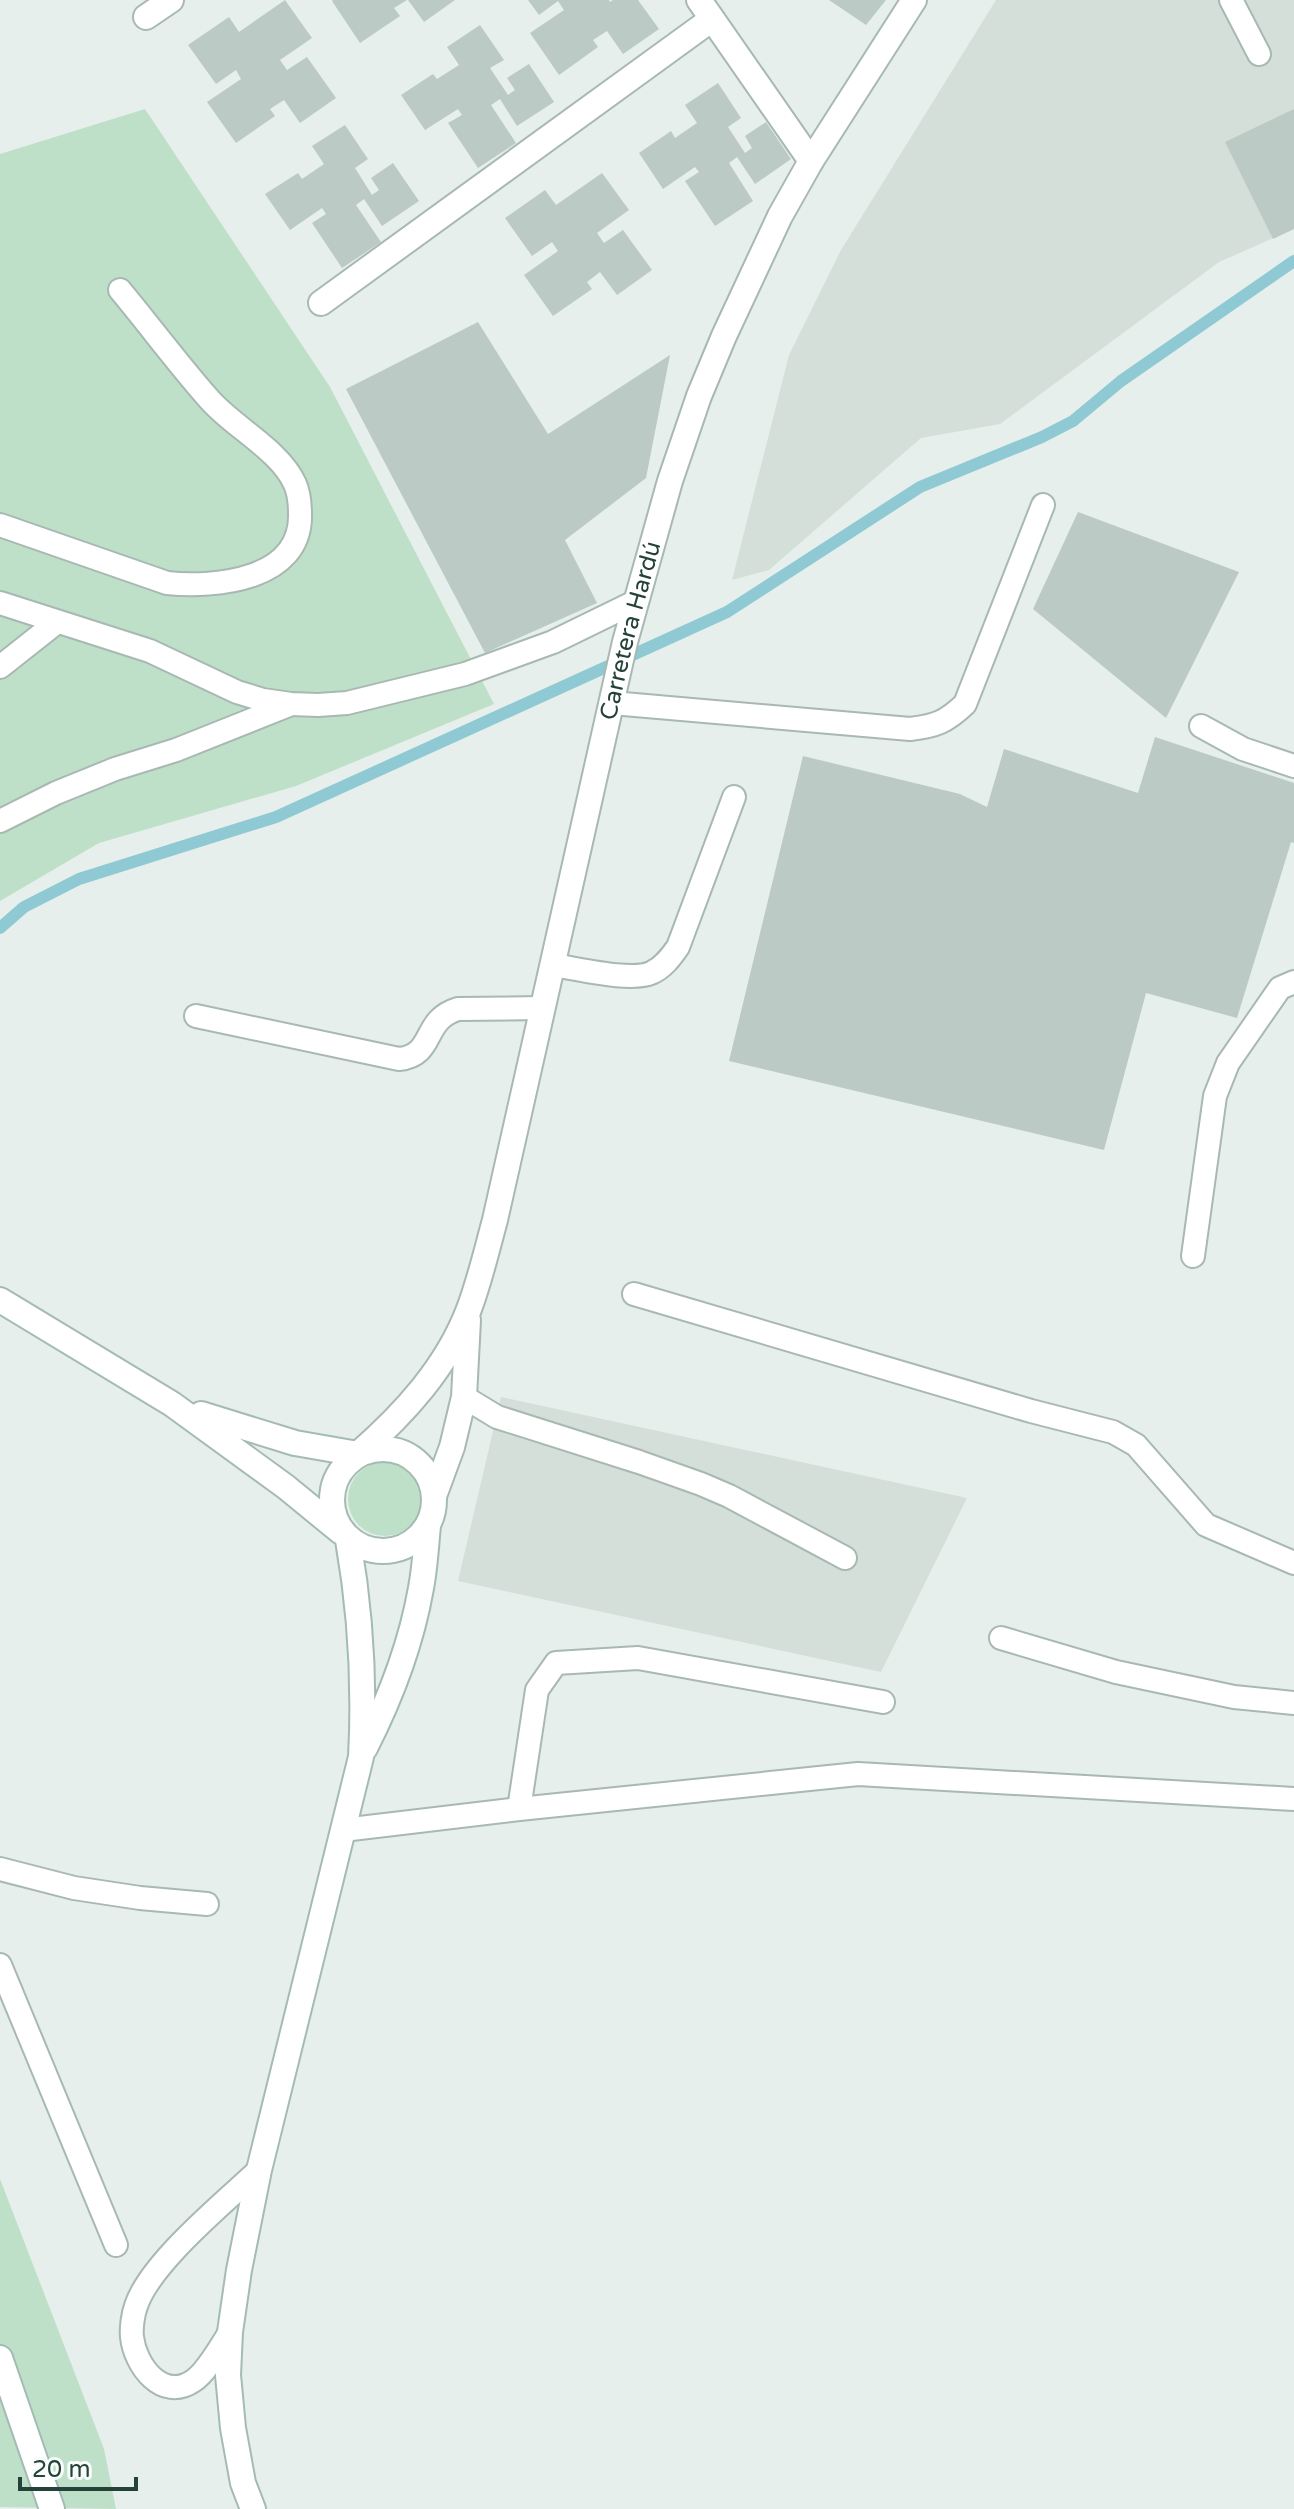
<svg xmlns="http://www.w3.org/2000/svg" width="1294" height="2509" font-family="'Varela Round',sans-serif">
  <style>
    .built { fill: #d4dfda }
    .green { fill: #bfe0c8 }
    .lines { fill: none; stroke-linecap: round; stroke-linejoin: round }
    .stream { stroke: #8ec9d4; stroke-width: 12 }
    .building { fill: #bbcac4 }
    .lane-casing { stroke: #a8b8b2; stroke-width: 26 }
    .street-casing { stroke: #a8b8b2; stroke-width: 28 }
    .secondary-casing { stroke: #a4bbb3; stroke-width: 28 }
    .lane { stroke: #fff; stroke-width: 22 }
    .street { stroke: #fff; stroke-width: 24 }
    .secondary { stroke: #fff; stroke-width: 24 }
    .labels { text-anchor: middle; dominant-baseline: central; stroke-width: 6; stroke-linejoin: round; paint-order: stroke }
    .street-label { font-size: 24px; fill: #24423a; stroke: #f7fbf9 }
  </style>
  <rect width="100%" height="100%" fill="#e6efeb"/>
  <g class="built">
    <polygon points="996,0 1294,0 1294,229 1219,262 1000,424 921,438 769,570 732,580 789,355 841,250"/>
    <polygon points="501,1397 967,1498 881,1672 458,1581"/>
  </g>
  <g class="green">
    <polygon points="145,109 330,387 494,704 296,786 99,843 0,901 0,154"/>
    <circle cx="385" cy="1499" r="37"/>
    <polygon points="0,2179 104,2449 116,2509 0,2507"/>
  </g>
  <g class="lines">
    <polyline class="stream" points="0,928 24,907 79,879 276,817 727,612 920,487 1042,437 1073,421 1121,381 1294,261"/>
  </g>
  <g class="building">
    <polygon points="285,0 312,38 280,60 287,70 307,57 336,98 300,123 284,100 270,109 275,116 236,143 207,102 241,79 236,70 216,84 188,45 229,17 239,32"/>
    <polygon points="333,0 407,0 394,8 400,16 360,43 332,1"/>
    <polygon points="408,0 455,0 424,22"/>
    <polygon points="528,0 609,0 610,2 613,0 638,0 659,29 623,54 607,31 593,40 598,47 559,75 530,33 564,10 558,1 539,15"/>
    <polygon points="829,0 886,0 866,25"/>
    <polygon points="480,25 504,60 490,68 508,95 515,90 507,78 529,64 554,102 517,126 500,99 491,105 516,143 478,168 448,123 462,115 458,109 425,130 401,95 433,74 437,79 459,65 447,47"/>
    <polygon points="718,83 741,118 728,127 745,153 752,148 745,136 766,122 791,159 755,184 737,157 729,163 753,201 715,226 685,181 699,172 695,167 663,189 639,153 671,131 675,138 697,123 685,105"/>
    <polygon points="1294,109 1294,229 1273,239 1225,142"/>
    <polygon points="345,125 368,159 355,168 372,195 379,190 371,178 393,163 419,201 382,226 364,199 356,205 381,242 342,268 312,223 326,214 322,208 290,230 265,194 298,173 302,179 324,164 312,146"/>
    <polygon points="602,173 629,210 597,233 604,243 623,230 652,270 617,295 600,272 587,282 592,289 553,316 524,275 558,251 552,242 532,256 505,218 545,190 556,205"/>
    <polygon points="478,322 548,434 670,355 646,478 565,540 597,603 485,653 346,389"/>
    <polygon points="1078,512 1239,572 1166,718 1033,609"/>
    <polygon points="1155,737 1294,783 1294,843 1291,842 1237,1018 1146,993 1104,1150 729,1061 803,756 960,794 987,807 1004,749 1138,793"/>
  </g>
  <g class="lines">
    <defs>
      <g id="lane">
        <polyline points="1231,0 1259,54"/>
        <path d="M0 525 167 583C216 588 302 580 300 514 300 504 299 493 295 484 280 450 233 427 209 399 178 364 150 326 120 290"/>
        <polyline points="0,603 150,651 237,692 263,700 291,704 318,705 347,703 465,674 553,642 637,601"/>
        <polyline points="0,667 57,622"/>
        <path d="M612 703 910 729C936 726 946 722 965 704L1043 505"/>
        <polyline points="1201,726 1243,749 1294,766"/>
        <polyline points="0,821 56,793 115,769 176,750 289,705"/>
        <path d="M552 965C576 968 630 982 651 973 663 968 671 957 678 947L734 797"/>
        <path d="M196 1016 399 1059C436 1055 421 1020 458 1009L542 1008"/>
        <polyline points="1193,1256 1215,1096 1228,1063 1280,988 1294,982"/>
        <polyline points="634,1294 1031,1411 1113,1432 1136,1445 1206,1525 1294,1563"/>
        <polyline points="464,1397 497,1417 639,1462 701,1484 729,1496 845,1558"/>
        <polyline points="1001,1638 1116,1672 1234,1697 1294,1703"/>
        <polyline points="519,1809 537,1690 556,1663 638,1658 883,1702"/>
        <polyline points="343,1830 519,1809 858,1774 1294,1799"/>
        <polyline points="0,1869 74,1888 140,1898 207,1904"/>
        <polyline points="0,1965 116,2245"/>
        <path d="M230 2332C221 2346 206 2373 193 2381 162 2402 135 2365 132 2337 131 2328 133 2314 136 2306 150 2263 225 2202 259 2170"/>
      </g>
      <g id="street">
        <polyline points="699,0 811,161"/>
        <polyline points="146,17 171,0"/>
        <polyline points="321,303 712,19"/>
        <path id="s1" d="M358 1454C404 1414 447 1367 469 1309 480 1280 487 1249 495 1220L625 642 670 481 699 396 724 336 780 216 811 161 914 0"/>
        <polyline points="434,1496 452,1447 464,1397 468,1320"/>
      </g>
      <g id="secondary">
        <polyline points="0,1300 172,1404 286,1487 341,1532"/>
        <polyline points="201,1414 295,1443 358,1454"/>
        <circle cx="383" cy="1500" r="51"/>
        <path d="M365 1748C391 1697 411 1645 421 1588 425 1567 426 1546 428 1525"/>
        <polyline points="0,2358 52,2509"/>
        <path d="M253 2509 243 2483 233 2428 228 2375 230 2332 239 2270 259 2170 361 1757C365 1682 361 1614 348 1540"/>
      </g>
    </defs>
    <use href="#lane" class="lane-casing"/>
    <use href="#street" class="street-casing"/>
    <use href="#secondary" class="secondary-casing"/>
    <use href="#lane" class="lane"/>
    <use href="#street" class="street"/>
    <use href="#secondary" class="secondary"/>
  </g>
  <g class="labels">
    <g class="street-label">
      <text stroke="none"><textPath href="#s1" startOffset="882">Carretera Hardú</textPath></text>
    </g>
  </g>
  <path d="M20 2477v12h116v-12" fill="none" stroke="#24423a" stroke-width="4"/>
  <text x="32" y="2477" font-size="24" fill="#24423a" stroke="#f7fbf9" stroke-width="6" paint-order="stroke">20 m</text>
</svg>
